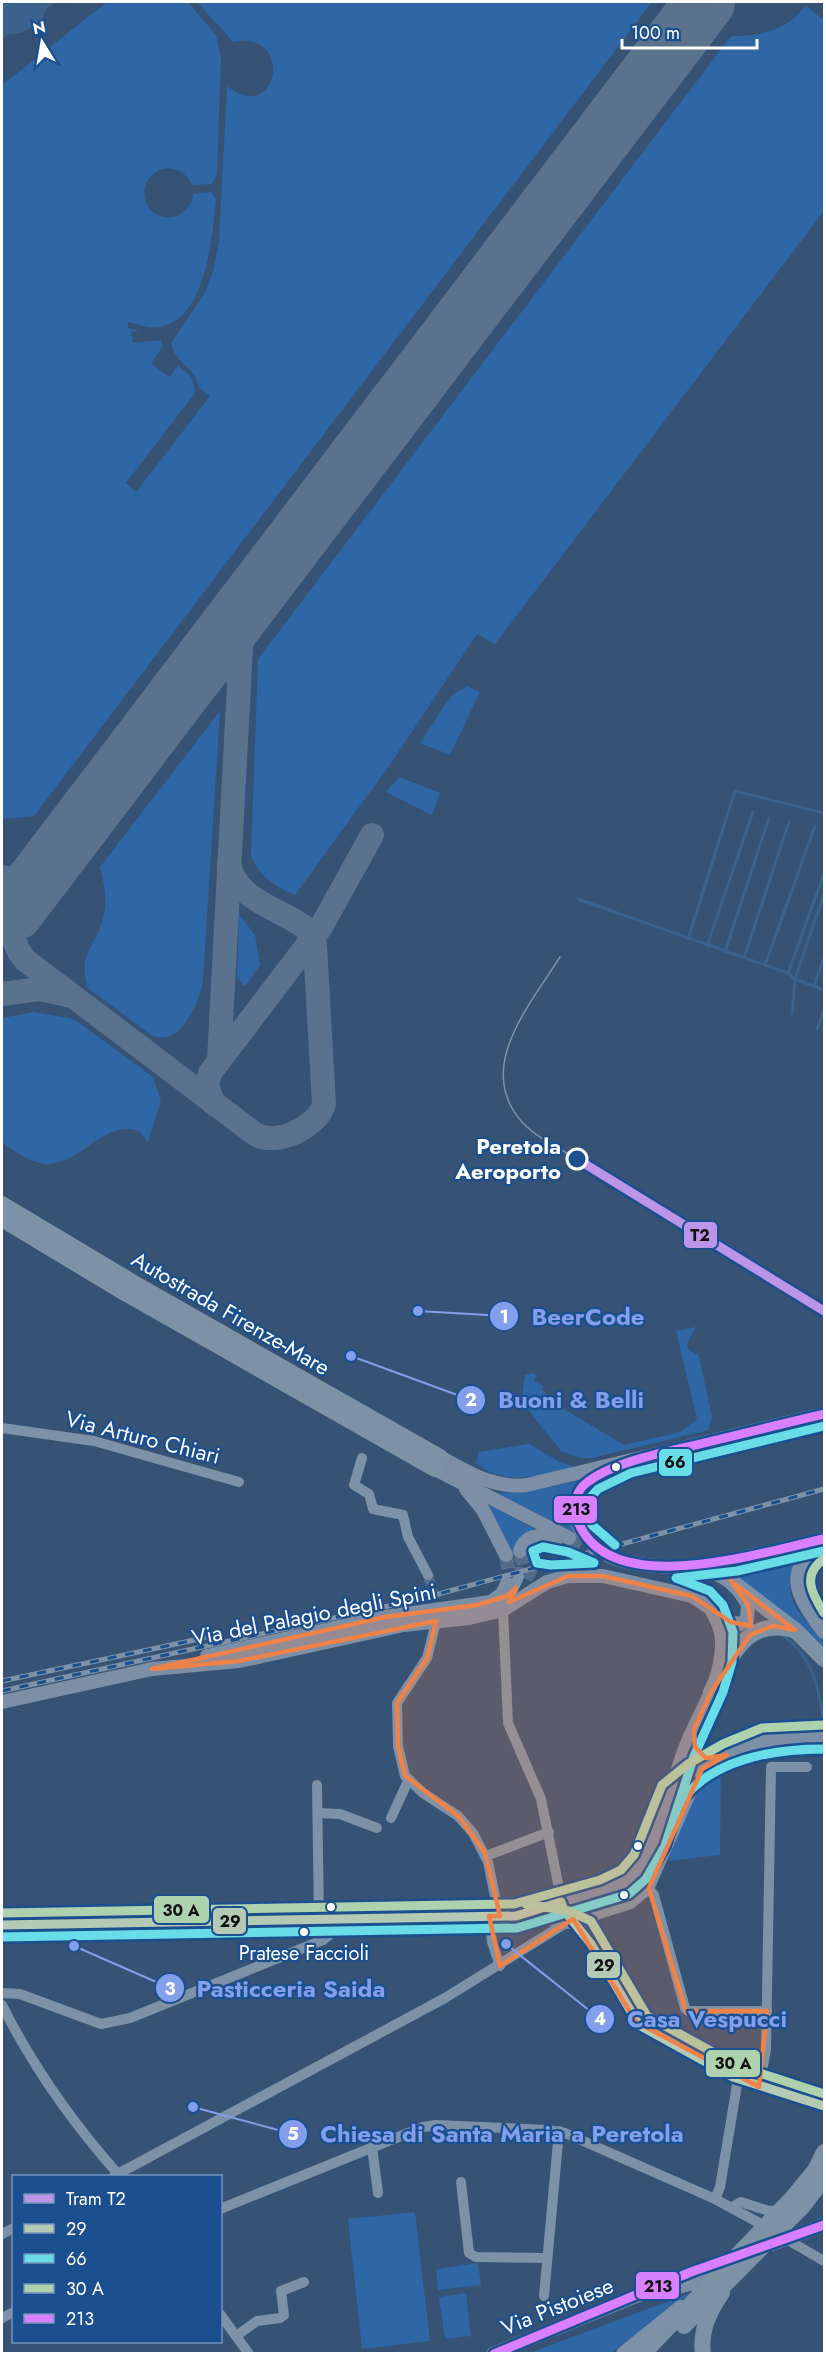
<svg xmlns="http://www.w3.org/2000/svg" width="826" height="2355" font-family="Jost,sans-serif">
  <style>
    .green { fill: #2f66a5 }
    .water { fill: #3b618d }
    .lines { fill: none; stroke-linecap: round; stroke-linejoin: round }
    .stream { stroke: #3b618d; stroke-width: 3 }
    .taxiway { stroke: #5a728e; stroke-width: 24 }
    .runway { stroke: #5a728e; stroke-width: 60 }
    .minor-tunnel { stroke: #546c89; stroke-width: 10; stroke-dasharray: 10 5; stroke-linecap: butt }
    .major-tunnel { stroke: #546c89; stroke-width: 14; stroke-dasharray: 14 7; stroke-linecap: butt }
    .minor { stroke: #7d92a8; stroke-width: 10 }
    .major { stroke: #7d8ea7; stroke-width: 14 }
    .highway { stroke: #7e92a7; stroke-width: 16 }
    .tram { stroke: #7e92a7; stroke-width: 1.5 }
    .rail-casing { stroke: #7e92a7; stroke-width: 5 }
    .rail { stroke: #1b4f8f; stroke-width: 3; stroke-dasharray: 9; stroke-linecap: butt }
    .highway-bridge { stroke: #7e92a7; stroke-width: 16 }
    .bus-1-casing { stroke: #1b4f8f; stroke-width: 14 }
    .bus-2-casing { stroke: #1b4f8f; stroke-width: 14 }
    .bus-3-casing { stroke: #1b4f8f; stroke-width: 14 }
    .bus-4-casing { stroke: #1b4f8f; stroke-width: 14 }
    .bus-1 { stroke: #b4cab5; stroke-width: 9 }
    .bus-2 { stroke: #69dde7; stroke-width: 9 }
    .bus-3 { stroke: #aed1ae; stroke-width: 9 }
    .bus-4 { stroke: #d880ff; stroke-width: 9 }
    .tram-1-casing { stroke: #1b4f8f; stroke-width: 14 }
    .tram-1 { stroke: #bc95e9; stroke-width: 9 }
    .marked { fill: #ee8249; fill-opacity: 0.2; stroke: #ee8249; stroke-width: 4.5; stroke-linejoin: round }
    .stop-dot { fill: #1b4f8f; stroke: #fff; stroke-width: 3 }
    .bus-dot { fill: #fff; stroke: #1b4f8f; stroke-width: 2 }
    .labels { text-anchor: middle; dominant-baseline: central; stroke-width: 4.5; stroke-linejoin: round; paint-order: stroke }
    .bus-label { font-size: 20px; fill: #fff; stroke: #1b4f8f }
    .stop-label { font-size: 22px; font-weight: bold; fill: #fff; stroke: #1b4f8f; text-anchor: end }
    .street-label { font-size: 22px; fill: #fff; stroke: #1b4f8f }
    .leader { fill: none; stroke: #839eea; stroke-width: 2 }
    .callout-dot { fill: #839eea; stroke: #1b4f8f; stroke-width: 2 }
    .mark-label { font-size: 18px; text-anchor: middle; font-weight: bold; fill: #fff }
    .callout-label { font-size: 24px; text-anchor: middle; font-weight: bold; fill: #839eea; stroke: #1b4f8f; stroke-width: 4.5; stroke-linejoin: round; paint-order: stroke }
    .line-badge { stroke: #1b4f8f; stroke-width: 2 }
    .pale-badge-label { font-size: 16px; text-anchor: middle; font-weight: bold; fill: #111 }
  </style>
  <rect width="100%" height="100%" fill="#365274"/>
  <g class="green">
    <path d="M107 2H188L216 35 221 58 217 174 212 184 192 185C176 151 130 174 149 209 165 225 191 217 193 194L211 192 216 199C212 235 207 320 159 327 149 329 138 324 128 322V328L140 331 131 332 133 343 161 340 163 346 151 364 170 377 178 365 192 378 195 393 126 483 136 492 210 396 199 387C196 368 174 362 171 343L204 294 213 272 219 242 227 86C279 127 295 29 233 42L197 2H652L34 816 2 819V85Z"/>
    <path d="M805 6 824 20V211L495 644 477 634 389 766 295 895C276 887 257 875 251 855L258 659 731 36C758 37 789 30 805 6Z"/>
    <polygon points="467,686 480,692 450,755 420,743 451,696"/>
    <path d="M220 711 203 981C199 1003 180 1049 151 1035L88 988C77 954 95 949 103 918 108 901 104 884 100 867Z"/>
    <polygon points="399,777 440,793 432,815 386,792"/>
    <polygon points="239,914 255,935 260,965 246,985 243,985 237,977"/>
    <path d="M34 1012 74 1019 153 1077 161 1101 148 1142 139 1131C102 1119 80 1167 44 1164 29 1162 14 1150 2 1143V1018Z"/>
    <polygon points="696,1327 687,1344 689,1350 699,1356 712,1417 709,1430 592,1458 580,1458 561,1451 521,1401 525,1375 533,1373 536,1375 534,1381 544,1386 542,1389 552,1402 624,1445 680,1432 697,1419 676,1331"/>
    <path d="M529 1444 560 1462 575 1467C544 1476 504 1487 476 1463L479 1452Z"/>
    <polygon points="583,1479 576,1534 496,1496 496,1494 551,1487"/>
    <polygon points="484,1502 536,1530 516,1553 513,1554"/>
    <path d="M798 1554C781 1596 793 1609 824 1639V1649L730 1573 734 1568Z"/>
    <path d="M721 1764 720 1855 668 1861C681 1827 690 1786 721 1764Z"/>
    <polygon points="692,1780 644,1885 667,1828 678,1791"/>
    <polygon points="415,2212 430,2341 362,2349 348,2219"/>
    <polygon points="478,2263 481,2285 438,2290 436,2269"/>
    <polygon points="693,2292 611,2353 527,2354"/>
    <polygon points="466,2293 471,2336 445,2339 439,2297"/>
  </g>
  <polygon class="water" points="2,2 56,2 46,9 42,21 22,33 7,35 2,39"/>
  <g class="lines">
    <g class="stream">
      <polyline points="578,899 788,973 795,979 824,990"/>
      <polyline points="688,939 735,791 824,813"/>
      <polyline points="707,946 753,812"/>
      <polyline points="725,952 769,818"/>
      <polyline points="744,958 789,822"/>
      <polyline points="765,965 815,826"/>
      <polyline points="788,973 824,874"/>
      <polyline points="814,986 824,957"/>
      <polyline points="792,1014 795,979 824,894"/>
      <polyline points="817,1029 824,1011"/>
      <path d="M784 1636C812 1657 818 1684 823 1717"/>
    </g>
    <g class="taxiway">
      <path d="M192 677C209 662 230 655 239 682"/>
      <path d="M2 877C32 886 48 863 65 843"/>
      <path d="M20 903C10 923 10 942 25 960L255 1134C276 1147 318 1127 324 1104L315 946 310 932 303 926C277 908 234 898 229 863"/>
      <polyline points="2,994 40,989 67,995"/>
      <polyline points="219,1060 242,628 249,605 260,588"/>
      <polyline points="214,1104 207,1086 210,1073 321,927 372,835"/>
    </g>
    <polyline class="runway" points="14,911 705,2"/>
    <g class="minor-tunnel">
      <polyline points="428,1575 435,1600"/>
      <polyline points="519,1577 520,1551"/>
    </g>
    <g class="major-tunnel">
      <polyline points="569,1538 609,1556"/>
      <polyline points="520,1551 525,1570 535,1576"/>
      <polyline points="506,1555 509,1574 507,1584"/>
    </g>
    <g class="minor">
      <polyline points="2,1428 94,1441 239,1482"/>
      <polyline points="362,1458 354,1485 369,1494 373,1509 403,1515 408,1537 428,1575"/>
      <polyline points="519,1577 503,1610 508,1723 541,1799 563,1908 591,1944 633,2018 639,2025 733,2077 824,2106"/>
      <polyline points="436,1622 427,1658 397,1703 398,1746 405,1776 423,1793 458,1816 473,1833 488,1862 499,1916"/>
      <polyline points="317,1785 319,1920"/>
      <polyline points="672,1792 694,1774 722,1758"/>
      <polyline points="318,1813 340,1814 377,1828"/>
      <polyline points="391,1818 409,1779"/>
      <polyline points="486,1856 549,1832"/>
      <polyline points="649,1889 654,1895 685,2008 688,2011 767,2011"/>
      <polyline points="489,1916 492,1942 500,1966"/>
      <polyline points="522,1916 569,1924"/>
      <polyline points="583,1930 584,1922 590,1917 631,1904 649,1889 702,1769"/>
      <polyline points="2,1993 20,1994 101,2024 130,2018 323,1940 333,1932 337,1920"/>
      <path d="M2 2005C33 2067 72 2122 118 2174"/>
      <polyline points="759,2087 766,2050 771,1767 807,1767"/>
      <polyline points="372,2147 378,2193"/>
      <polyline points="114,2176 445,1998 566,1923"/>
      <polyline points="461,2182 469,2253 476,2257 547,2258"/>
      <polyline points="715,2199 720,2187 738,2079"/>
      <polyline points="732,2207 741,2202 769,2211 781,2210"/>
      <polyline points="220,2209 423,2127 436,2125 548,2130 565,2133 715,2199 761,2224"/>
      <polyline points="2,2234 14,2228"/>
      <polyline points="781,2236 824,2261"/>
      <polyline points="544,2296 559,2131"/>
      <polyline points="220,2314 249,2354"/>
      <polyline points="2,2318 14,2312"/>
      <polyline points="236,2336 257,2321 280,2318 284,2315 281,2291 304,2282"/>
    </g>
    <g class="major">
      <path d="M440 1457C468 1472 494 1489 527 1485L824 1414"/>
      <polyline points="435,1469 569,1538"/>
      <polyline points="466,1489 483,1510 506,1555"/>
      <path d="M582 1532C567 1507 579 1484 604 1472"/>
      <path d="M824 1545C779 1569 799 1601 824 1632"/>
      <path d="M520 1551C526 1533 542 1535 558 1538"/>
      <path d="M609 1556C672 1582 760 1553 824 1539"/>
      <polyline points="207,1656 385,1617 491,1602 502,1594 507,1584"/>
      <path d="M2 1702 152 1669 239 1661 404 1625 469 1618 503 1610 547 1582 568 1576H603L692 1596 731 1622 740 1624 747 1620 748 1605C730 1572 711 1570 676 1567"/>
      <path d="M694 1730C693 1744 694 1756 709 1758L774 1739 824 1737"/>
      <path d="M2 1925 516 1916 621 1885C657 1867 670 1789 683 1754 695 1718 721 1686 722 1646 723 1631 717 1620 710 1607"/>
      <polyline points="772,2244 824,2225"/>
      <polyline points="667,2290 705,2280"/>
      <polyline points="493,2354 725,2260"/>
    </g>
    <g class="highway">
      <polyline points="2,1204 139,1286 440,1457"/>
      <polyline points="2,1219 118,1289 435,1469"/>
      <polyline points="731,1581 795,1630 824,1659"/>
      <path d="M711 1692C733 1656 745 1617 794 1630"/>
      <polyline points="624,2354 681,2308"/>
      <path d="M703 2354C700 2330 709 2312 722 2293"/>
    </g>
    <g class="tram">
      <path d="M560 957C530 1005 473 1069 523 1123 537 1138 559 1148 577 1159"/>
      <polyline points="625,1188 656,1201"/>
    </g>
    <defs>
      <g id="rail">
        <polyline points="2,1681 204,1638"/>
        <polyline points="2,1691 420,1599 824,1489"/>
      </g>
    </defs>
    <use href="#rail" class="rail-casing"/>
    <use href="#rail" class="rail"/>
    <g class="highway-bridge">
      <polyline points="684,2326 803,2206 824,2179"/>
      <polyline points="643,2354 792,2198 815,2170 824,2152"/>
    </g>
    <defs>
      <polyline id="bus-1" points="2,1925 516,1916 561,1902 564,1910 591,1944 639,2025 733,2077 824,2106"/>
      <g id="bus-2">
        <polyline points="615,1545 592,1525 588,1516 590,1498 598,1489 631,1473 824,1426"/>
        <polygon points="543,1547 568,1552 594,1563 551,1565 537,1563 533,1551"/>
        <path d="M678 1806C708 1759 773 1749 824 1749"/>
        <polyline points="2,1937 517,1928 629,1894 646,1879 665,1846 694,1756 723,1692 732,1662 733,1632 723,1605 710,1591 676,1578 737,1571 824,1551"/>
      </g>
      <g id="bus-3">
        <path d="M824 1559C801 1575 812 1594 824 1613"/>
        <polyline points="526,1904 569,1911 591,1921 647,2016 738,2066 824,2094"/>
        <polyline points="2,1913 514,1904 600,1880 621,1870 634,1855 662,1785 688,1764 723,1744 762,1728 823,1725"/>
      </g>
      <g id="bus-4">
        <path d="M824 1414C783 1424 741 1434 700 1444 667 1452 610 1462 584 1485 575 1493 574 1508 577 1519 607 1603 761 1552 824 1539"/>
        <polyline points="494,2354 691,2272 824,2225"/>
      </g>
    </defs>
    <use href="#bus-1" class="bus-1-casing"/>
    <use href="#bus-2" class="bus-2-casing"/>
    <use href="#bus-3" class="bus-3-casing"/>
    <use href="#bus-4" class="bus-4-casing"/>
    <use href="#bus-1" class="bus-1"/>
    <use href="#bus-2" class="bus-2"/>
    <use href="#bus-3" class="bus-3"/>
    <use href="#bus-4" class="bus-4"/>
    <defs>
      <polyline id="tram-1" points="577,1159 824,1311"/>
    </defs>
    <use href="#tram-1" class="tram-1-casing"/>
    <use href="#tram-1" class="tram-1"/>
  </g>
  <path class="marked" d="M568 1576H603L692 1596 731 1622 751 1626 748 1605 731 1581 795 1630 773 1626 750 1635 711 1692 694 1730 695 1747 706 1758 727 1755 702 1769 649 1888 686 2011H767L759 2087 636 2022 573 1919 500 1966 489 1916H500L485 1853 458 1816 405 1776 398 1746 397 1703 427 1658 436 1621 239 1661 152 1669 385 1617 477 1605 507 1596 516 1588 509 1602Z"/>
  <circle class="stop-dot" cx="577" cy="1159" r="10"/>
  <g class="bus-dot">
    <circle cx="616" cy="1467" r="5"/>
    <circle cx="638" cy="1846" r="5"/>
    <circle cx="624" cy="1895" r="5"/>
    <circle cx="331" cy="1907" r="5"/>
    <circle cx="304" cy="1932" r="5"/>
  </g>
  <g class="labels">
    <g class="bus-label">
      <text x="304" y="1953">Pratese Faccioli</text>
    </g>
    <g class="stop-label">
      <text x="561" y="1146">Peretola<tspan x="561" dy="25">Aeroporto</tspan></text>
    </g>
    <g class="street-label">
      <text transform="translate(231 1313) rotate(30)">Autostrada Firenze-Mare</text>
      <text transform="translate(143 1437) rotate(14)">Via Arturo Chiari</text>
      <text transform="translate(314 1614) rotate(-11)">Via del Palagio degli Spini</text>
      <text transform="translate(557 2306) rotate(-22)">Via Pistoiese</text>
    </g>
  </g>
  <path class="leader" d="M418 1311L504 1316M351 1356L471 1400M74 1946L170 1988M506 1944L600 2019M193 2107L293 2134"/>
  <g class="callout-dot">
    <circle cx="418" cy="1311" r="6"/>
    <circle cx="351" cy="1356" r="6"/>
    <circle cx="74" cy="1946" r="6"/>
    <circle cx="506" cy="1944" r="6"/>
    <circle cx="193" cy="2107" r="6"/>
    <circle cx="504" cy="1316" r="15"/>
    <circle cx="471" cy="1400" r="15"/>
    <circle cx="170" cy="1988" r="15"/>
    <circle cx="600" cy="2019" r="15"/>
    <circle cx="293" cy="2134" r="15"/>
  </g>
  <g class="mark-label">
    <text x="504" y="1323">1</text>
    <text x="471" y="1406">2</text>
    <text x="170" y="1995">3</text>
    <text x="600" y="2025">4</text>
    <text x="293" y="2140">5</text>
  </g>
  <g class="callout-label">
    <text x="588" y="1325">BeerCode</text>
    <text x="571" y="1408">Buoni &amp; Belli</text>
    <text x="291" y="1997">Pasticceria Saida</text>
    <text x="707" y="2027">Casa Vespucci</text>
    <text x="502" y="2142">Chiesa di Santa Maria a Peretola</text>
  </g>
  <g class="line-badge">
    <rect x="683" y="1221" width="35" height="28" rx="6" fill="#bc95e9"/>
    <rect x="658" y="1448" width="35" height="29" rx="6" fill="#69dde7"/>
    <rect x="553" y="1495" width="45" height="29" rx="6" fill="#d880ff"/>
    <rect x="153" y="1895" width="57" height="29" rx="6" fill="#aed1ae"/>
    <rect x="212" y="1907" width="35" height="28" rx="6" fill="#b4cab5"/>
    <rect x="586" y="1951" width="35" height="28" rx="6" fill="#b4cab5"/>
    <rect x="705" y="2049" width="56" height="29" rx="6" fill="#aed1ae"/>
    <rect x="635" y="2271" width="45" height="29" rx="6" fill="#d880ff"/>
  </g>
  <g class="pale-badge-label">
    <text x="700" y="1241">T2</text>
    <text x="675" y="1468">66</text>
    <text x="576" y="1515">213</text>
    <text x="181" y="1916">30 A</text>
    <text x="230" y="1927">29</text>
    <text x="604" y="1971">29</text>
    <text x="733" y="2069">30 A</text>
    <text x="658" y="2292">213</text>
  </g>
  <rect width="826" height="2355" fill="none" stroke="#ffffff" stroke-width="6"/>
  <rect x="12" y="2175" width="210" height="168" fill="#1b4f8f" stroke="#7695bc" stroke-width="1.5"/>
  <rect x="24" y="2194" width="30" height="9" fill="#bc95e9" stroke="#7695bc" stroke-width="1.5"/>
  <text x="66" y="2205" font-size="18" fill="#ffffff">Tram T2</text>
  <rect x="24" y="2224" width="30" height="9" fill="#b4cab5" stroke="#7695bc" stroke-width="1.5"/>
  <text x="66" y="2235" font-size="18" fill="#ffffff">29</text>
  <rect x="24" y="2254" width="30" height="9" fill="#69dde7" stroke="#7695bc" stroke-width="1.5"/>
  <text x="66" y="2265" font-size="18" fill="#ffffff">66</text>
  <rect x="24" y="2284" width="30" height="9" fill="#aed1ae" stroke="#7695bc" stroke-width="1.5"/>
  <text x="66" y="2295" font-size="18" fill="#ffffff">30 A</text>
  <rect x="24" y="2314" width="30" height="9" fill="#d880ff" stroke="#7695bc" stroke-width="1.5"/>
  <text x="66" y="2325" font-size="18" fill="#ffffff">213</text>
  <g transform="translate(42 42) rotate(349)" stroke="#1b4f8f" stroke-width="4.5" paint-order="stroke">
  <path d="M0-4.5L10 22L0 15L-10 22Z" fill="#ffffff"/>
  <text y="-9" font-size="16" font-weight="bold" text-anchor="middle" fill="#ffffff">N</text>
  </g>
  <path d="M622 39v9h135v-9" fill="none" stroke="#ffffff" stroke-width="3"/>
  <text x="631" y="39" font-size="18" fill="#ffffff" stroke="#1b4f8f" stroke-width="4.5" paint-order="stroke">100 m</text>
</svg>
